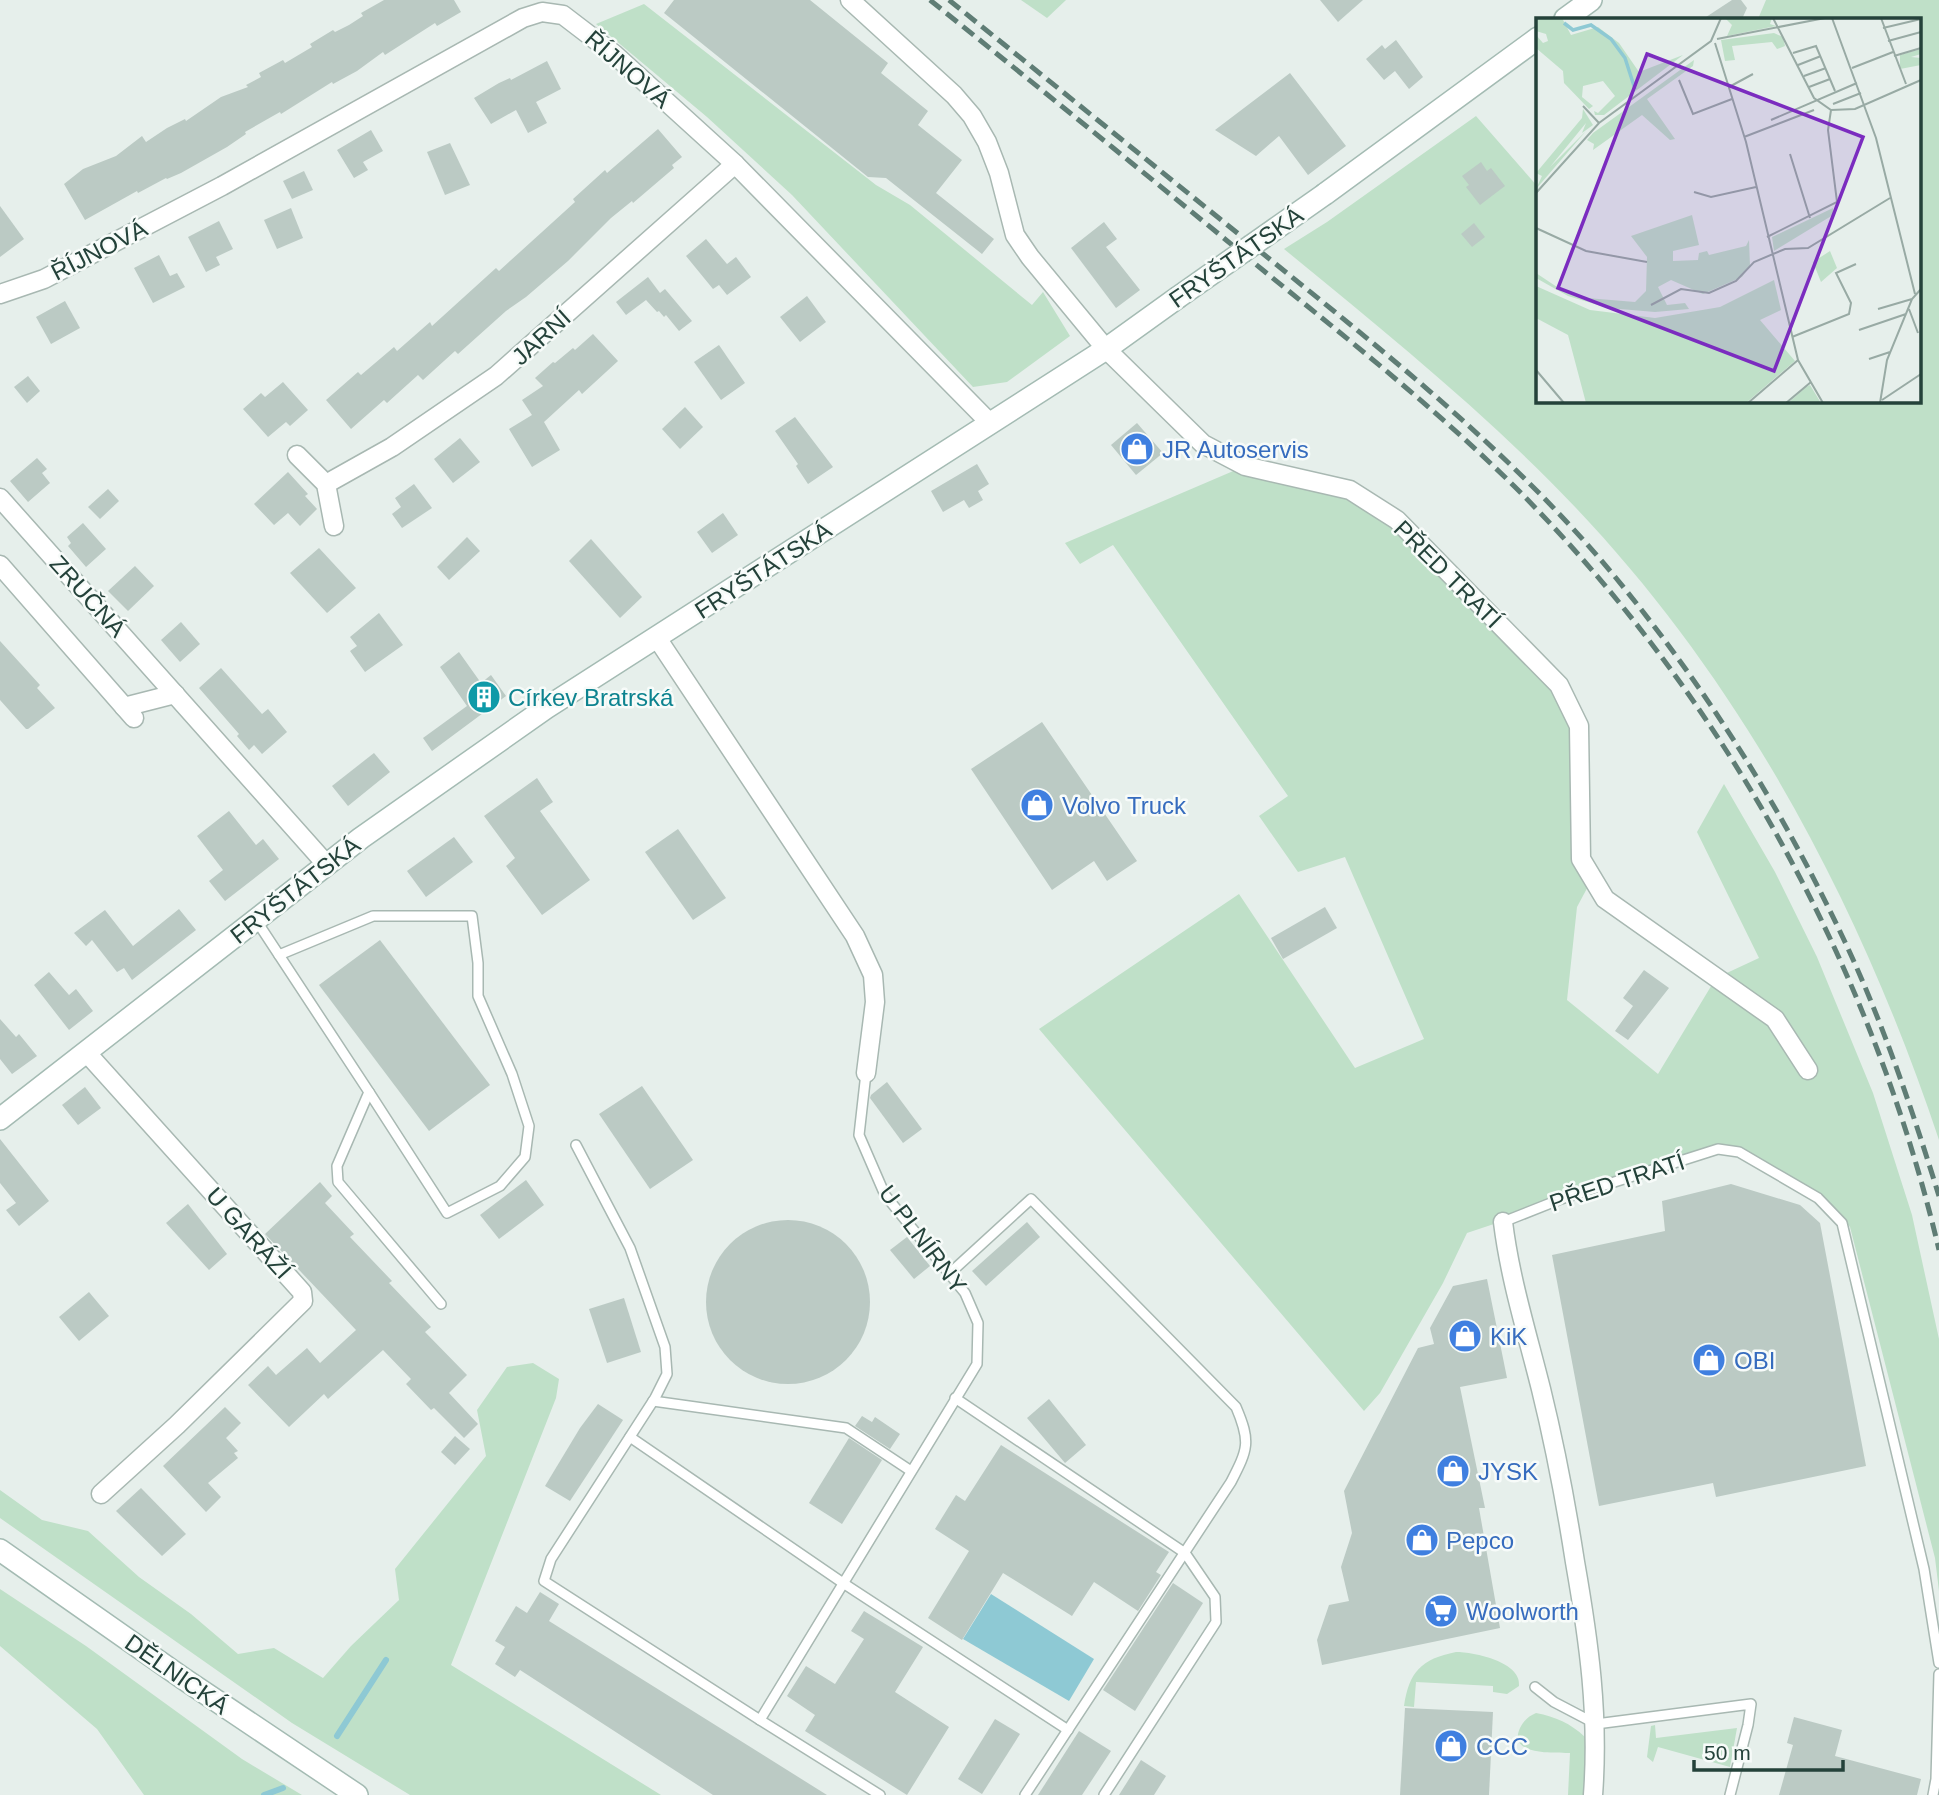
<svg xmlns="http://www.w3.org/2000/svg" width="1939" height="1795" font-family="Helvetica,sans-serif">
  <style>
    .green { fill: #bfe0c8 }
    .water { fill: #8ec9d4 }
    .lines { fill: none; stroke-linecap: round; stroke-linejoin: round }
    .stream { stroke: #8ec9d4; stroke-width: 6 }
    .building { fill: #bbcac4 }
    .lane-casing { stroke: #a8b8b2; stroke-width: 12 }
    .street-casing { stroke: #a8b8b2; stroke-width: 21 }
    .secondary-casing { stroke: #a4bbb3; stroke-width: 24 }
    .lane { stroke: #fff; stroke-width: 9 }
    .street { stroke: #fff; stroke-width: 18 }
    .secondary { stroke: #fff; stroke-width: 21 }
    .rail { stroke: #5f7d75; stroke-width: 5; stroke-dasharray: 14 7; stroke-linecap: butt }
    .secondary-bridge-casing { stroke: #a4bbb3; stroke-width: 24; stroke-linecap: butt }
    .secondary-bridge { stroke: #fff; stroke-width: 21 }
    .labels { text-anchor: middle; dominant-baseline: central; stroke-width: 5; stroke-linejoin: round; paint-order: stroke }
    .street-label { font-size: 24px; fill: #24423a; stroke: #f7fbf9 }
    .shop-label { font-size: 24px; fill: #366cbe; stroke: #f7fbf9; text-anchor: start }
    .culture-label { font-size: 24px; fill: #0d838f; stroke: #f7fbf9; text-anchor: start }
    .inset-river { fill: none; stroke: #8ec9d4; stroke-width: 3.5 }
    .inset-road { fill: none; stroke: #98aaa4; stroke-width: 2 }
    .view { fill: #7b2cbf; fill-opacity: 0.15; stroke: #7b2cbf; stroke-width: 3.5 }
    .inset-edge { fill: none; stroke: #24423a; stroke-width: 3.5 }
  </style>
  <rect width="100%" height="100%" fill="#e6efeb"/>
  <g class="green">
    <polygon points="1021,0 1066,0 1047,18"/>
    <path d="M1766 0H1939V1140C1862 909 1745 686 1576 508 1486 413 1385 332 1284 249L1327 222 1476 116 1538 187V401H1920V19H1758Z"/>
    <polygon points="644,4 876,185 910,205 1032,305 1043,292 1070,336 1007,382 973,387 792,195 707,117 596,24"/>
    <polygon points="1245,466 1312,480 1397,520 1559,685 1579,726 1581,859 1592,879 1577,907 1567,1000 1658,1074 1716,978 1759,958 1697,832 1724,784 1775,872 1817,957 1873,1093 1912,1215 1939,1339 1939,1591 1935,1558 1850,1227 1824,1198 1818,1198 1739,1152 1718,1149 1467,1233 1443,1283 1380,1393 1364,1411 1039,1029 1239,894 1355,1068 1424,1039 1345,857 1298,872 1259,816 1288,796 1113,545 1080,564 1065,543"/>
    <polygon points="533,1363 559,1379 556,1398 451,1665 661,1795 410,1795 292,1723 0,1518 0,1490 42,1520 88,1531 139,1577 191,1614 238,1654 274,1648 323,1678 351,1646 399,1600 395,1569 486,1456 477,1410 507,1367"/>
    <polygon points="0,1589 86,1646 242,1759 302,1795 144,1795 97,1729 0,1646"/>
    <path d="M1456 1652C1474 1652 1522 1662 1519 1686L1507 1694 1493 1692V1686L1416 1682 1414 1707 1404 1706C1409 1672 1421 1659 1456 1652Z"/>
    <path d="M1536 1713C1556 1717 1570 1723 1585 1737L1586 1753 1583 1795H1568L1570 1753C1554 1752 1507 1756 1520 1728 1524 1720 1529 1716 1536 1713Z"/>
    <polygon points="1655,1725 1656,1738 1737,1728 1730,1767 1658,1747 1653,1762 1647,1757 1651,1726"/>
  </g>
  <polygon class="water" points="991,1594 1094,1659 1069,1701 963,1639"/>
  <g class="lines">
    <g class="stream">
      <polyline points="337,1736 386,1660"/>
      <polyline points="264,1795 283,1788"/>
    </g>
  </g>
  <g class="building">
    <polygon points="384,0 454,0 461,12 437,26 435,23 385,55 383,52 357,71 333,84 332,82 281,114 280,112 245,132 246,134 227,147 181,173 167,179 166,178 138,193 137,191 85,220 64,184 83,169 116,156 142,136 146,142 167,128 185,119 186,121 221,97 248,87 246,85 261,77 259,73 283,60 285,63 312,47 310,44 333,30 335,32 349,25 363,16 361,13"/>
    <polygon points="674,0 810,0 888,63 881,73 928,111 918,125 962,160 936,193 994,239 982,254 886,178 868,177 664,13"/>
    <polygon points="1320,0 1363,0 1338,22"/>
    <polygon points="1732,0 1741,0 1747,8 1742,19 1703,19"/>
    <polygon points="1396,40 1423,77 1409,89 1395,71 1384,80 1366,59 1382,45 1385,49"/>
    <polygon points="547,61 561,89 536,102 547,123 528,133 516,110 491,124 474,98 499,83 510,78 511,80"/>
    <polygon points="1290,73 1346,146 1308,175 1279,136 1256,156 1215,130"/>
    <polygon points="658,129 682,157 672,165 674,168 633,203 632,201 611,218 568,261 526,297 506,311 458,354 455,351 423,380 418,375 387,403 384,400 351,429 326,400 358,372 361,375 394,347 397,351 430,322 432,326 496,268 499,271 542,232 575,202 573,199 605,170 607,173"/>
    <polygon points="371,130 383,151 363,162 368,170 354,178 337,150"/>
    <polygon points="450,143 470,185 445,195 427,152"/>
    <polygon points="1481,162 1487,171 1491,168 1505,186 1480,205 1466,187 1469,185 1462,176"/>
    <polygon points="304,171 313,190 292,199 283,181"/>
    <polygon points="0,206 24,239 0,257"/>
    <polygon points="291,208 303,238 277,249 264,220"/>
    <polygon points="219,221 233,249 216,257 220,265 206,272 188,237"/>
    <polygon points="1104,222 1117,239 1106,247 1140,290 1116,308 1071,248"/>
    <polygon points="1474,223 1485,237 1472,247 1461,234"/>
    <polygon points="706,239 727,264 736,257 751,277 727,295 719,285 713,289 686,256"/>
    <polygon points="159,255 170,276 177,273 185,287 153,303 134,268"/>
    <polygon points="648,277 660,293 665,289 692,321 679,331 666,315 664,317 659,311 657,312 646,300 626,315 616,302"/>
    <polygon points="807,296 826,322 800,342 780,317"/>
    <polygon points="65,301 80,328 51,344 36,317"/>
    <polygon points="593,334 618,361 582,394 579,390 544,422 560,450 532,467 509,429 532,415 522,400 543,386 535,378 553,362 555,363 573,348 575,350"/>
    <polygon points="719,345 745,383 721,400 694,362"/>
    <polygon points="28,376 40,391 27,403 14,387"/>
    <polygon points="283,382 308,410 290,426 286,422 268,437 243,409 261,393 265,397"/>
    <polygon points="685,407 703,427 680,449 662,429"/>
    <polygon points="795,417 833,467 808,484 796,466 798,464 775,431"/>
    <polygon points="1137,423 1163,453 1136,475 1111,445"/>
    <polygon points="460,438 480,462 453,483 434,459"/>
    <polygon points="37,458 47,469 42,473 50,483 28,502 10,481"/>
    <polygon points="977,464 989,484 978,491 983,500 969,508 964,500 943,512 931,491"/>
    <polygon points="288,472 308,494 305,496 317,509 300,526 288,513 274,525 254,504"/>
    <polygon points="414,484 432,508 402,528 392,514 401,507 395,498"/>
    <polygon points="108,489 119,501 100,519 88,507"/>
    <polygon points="723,513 738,535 712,553 697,532"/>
    <polygon points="83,523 106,549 86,567 68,546 71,543 67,537"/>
    <polygon points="467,537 480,551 449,580 437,567"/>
    <polygon points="591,539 642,597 620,618 569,561"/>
    <polygon points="319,548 356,588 327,613 290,573"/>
    <polygon points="135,566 154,586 128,611 108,591"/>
    <polygon points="379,613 403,645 365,672 350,651 357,646 350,637"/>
    <polygon points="181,622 200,644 180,662 161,640"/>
    <polygon points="0,641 40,685 37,688 55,708 28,729 26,729 0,700"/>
    <polygon points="459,652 481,683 491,675 506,696 432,751 423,738 467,706 440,667"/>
    <polygon points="221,668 262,714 268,709 287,732 262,754 254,745 249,750 237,736 239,734 199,688"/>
    <polygon points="1042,722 1137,861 1107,881 1094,861 1052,890 971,769"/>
    <polygon points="374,753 390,772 348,806 332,786"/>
    <polygon points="537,778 553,802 540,811 590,880 542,915 506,866 515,858 484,816"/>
    <polygon points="229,811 256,845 263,839 279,859 225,901 209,881 223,870 197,836"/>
    <polygon points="678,829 726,898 693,920 645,852"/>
    <polygon points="454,837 473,862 426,897 407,871"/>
    <polygon points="1325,907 1337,928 1283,959 1271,938"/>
    <polygon points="179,909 196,930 132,980 124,968 117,972 92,940 86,946 74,933 105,910 133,946"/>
    <polygon points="380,940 490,1085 429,1131 319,985"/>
    <polygon points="1644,970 1669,988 1628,1040 1615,1031 1633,1006 1623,998"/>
    <polygon points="49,972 69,995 76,989 93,1011 69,1030 34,985"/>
    <polygon points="0,1019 16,1037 19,1034 37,1056 12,1074 0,1059"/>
    <polygon points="887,1082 922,1129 903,1143 870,1098 871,1095"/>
    <polygon points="642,1086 693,1160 650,1189 599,1114"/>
    <polygon points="85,1087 101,1108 78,1125 62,1105"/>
    <polygon points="0,1139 49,1201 19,1226 6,1210 16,1203 0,1183"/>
    <polygon points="526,1180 544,1205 499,1239 480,1215"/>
    <polygon points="320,1182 332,1196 325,1203 354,1234 350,1237 392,1281 389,1283 431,1327 425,1332 467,1375 449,1393 478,1424 464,1438 434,1408 431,1410 406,1384 411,1379 383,1350 328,1399 324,1394 289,1427 248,1385 268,1366 276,1375 307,1348 320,1363 356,1330 265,1234"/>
    <polygon points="1731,1184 1800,1205 1820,1223 1866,1466 1716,1497 1713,1483 1599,1506 1552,1255 1665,1231 1662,1201"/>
    <polygon points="188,1204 227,1254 209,1270 166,1223"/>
    <circle cx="788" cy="1302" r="82"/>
    <polygon points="1027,1222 1040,1237 986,1286 972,1271"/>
    <polygon points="907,1237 930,1266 914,1279 890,1250"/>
    <polygon points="1487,1279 1507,1378 1460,1387 1485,1508 1479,1508 1500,1628 1322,1665 1317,1640 1329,1605 1349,1601 1341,1567 1352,1533 1344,1491 1418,1348 1434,1344 1430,1328 1453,1286"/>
    <polygon points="89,1292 109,1316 79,1341 59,1317"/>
    <polygon points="624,1298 641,1352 607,1363 589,1309"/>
    <polygon points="1049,1399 1086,1445 1065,1463 1027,1418"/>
    <polygon points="598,1404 623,1420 570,1501 545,1486 580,1428"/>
    <polygon points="225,1407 241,1423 226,1438 238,1451 234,1453 238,1458 208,1483 221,1497 206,1512 163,1466"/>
    <polygon points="862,1416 872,1422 875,1417 900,1434 890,1449 855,1426"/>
    <polygon points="455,1436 470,1449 455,1465 441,1452"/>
    <polygon points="849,1438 882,1460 842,1524 809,1503"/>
    <polygon points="1001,1445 1169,1552 1156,1572 1161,1575 1138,1611 1094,1582 1072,1616 1003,1573 962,1640 928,1618 969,1551 935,1529 956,1495 965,1501"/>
    <polygon points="141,1488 186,1534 162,1556 116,1511"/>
    <polygon points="1173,1583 1203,1603 1135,1711 1103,1690"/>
    <polygon points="540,1592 559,1604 549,1621 827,1795 713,1795 520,1670 515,1677 495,1664 505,1647 495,1641 516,1606 527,1613"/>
    <polygon points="864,1611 923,1647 895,1692 949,1727 907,1795 805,1731 815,1715 787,1696 806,1666 835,1684 864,1639 851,1631"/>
    <polygon points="1405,1708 1493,1712 1489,1795 1400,1795"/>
    <polygon points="1794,1717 1842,1730 1835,1756 1921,1779 1917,1795 1779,1795 1793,1745 1787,1743"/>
    <polygon points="995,1719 1020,1734 982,1794 958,1779"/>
    <polygon points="1079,1731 1111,1751 1082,1795 1038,1795"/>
    <polygon points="1141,1760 1166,1776 1154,1795 1119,1795"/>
  </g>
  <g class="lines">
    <defs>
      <g id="lane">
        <polyline points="256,920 369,1092 337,1166 338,1182 441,1304"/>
        <polyline points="279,955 373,916 472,916 478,963 478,996 512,1074 529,1126 525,1157 500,1186 447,1213 369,1092"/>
        <polyline points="866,1073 859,1135 885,1195 965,1293 978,1323 977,1364 760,1720 880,1795"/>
        <polyline points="576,1145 630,1248 665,1347 667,1374 655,1398 551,1559 544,1581 760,1720"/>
        <polyline points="1503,1222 1561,1199 1718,1149 1739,1152 1818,1198 1842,1223 1924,1569 1939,1663"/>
        <path d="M949 1274 1031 1199 1236 1407C1251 1442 1248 1449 1231 1482L1025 1795"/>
        <polyline points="955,1398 1185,1553 1215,1597 1216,1622 1104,1795"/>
        <polyline points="653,1401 846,1428 911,1471"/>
        <polyline points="630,1437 843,1583 1068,1730"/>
        <polyline points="1535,1687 1554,1702 1596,1724 1751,1704 1748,1725 1730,1795"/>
        <polyline points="1933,1795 1936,1779 1939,1674"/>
      </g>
      <g id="street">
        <polyline points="850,0 954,95 972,116 987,142 999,173 1015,235 1030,257 1106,349 1203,444 1245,466 1350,490 1397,520 1559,685 1579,726 1581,859 1605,899 1775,1019 1808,1070"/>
        <polyline points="0,294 44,279 222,186 523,18 542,12 563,15 614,54 735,164 990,423"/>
        <polyline points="297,455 326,484 334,526"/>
        <polyline points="326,484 392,447 496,376 735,164"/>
        <polyline points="0,498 327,865"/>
        <polyline points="0,565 134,718"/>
        <polyline points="657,638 855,936 873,975 875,1002 866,1073"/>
        <polyline points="124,707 175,694"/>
        <polyline points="86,1052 302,1292 303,1301 177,1425 101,1494"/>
        <path d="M1503 1222C1510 1279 1527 1333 1541 1389 1555 1446 1566 1504 1575 1562 1589 1642 1599 1714 1593 1795"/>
      </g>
      <g id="secondary">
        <polyline points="1565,19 1591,0"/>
        <polyline points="1325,194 1538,38"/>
        <polyline points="0,1119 361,838 546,708 1106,349 1177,298"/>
        <polyline points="0,1550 184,1679 357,1795"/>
      </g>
    </defs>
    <use href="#lane" class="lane-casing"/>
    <use href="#street" class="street-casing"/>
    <use href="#secondary" class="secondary-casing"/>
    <use href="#lane" class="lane"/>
    <use href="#street" class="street"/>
    <use href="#secondary" class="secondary"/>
    <g class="rail">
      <path d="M930 0C1042 90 1153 180 1264 271 1349 340 1436 409 1514 486 1721 693 1872 965 1939 1250"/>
      <path d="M949 0C1058 88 1168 177 1277 265 1397 362 1518 459 1616 578 1707 689 1784 812 1845 942 1883 1023 1912 1109 1939 1196"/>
    </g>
    <defs>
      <polyline id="secondary-bridge" points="1177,298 1325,194"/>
    </defs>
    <use href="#secondary-bridge" class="secondary-bridge-casing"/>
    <use href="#secondary-bridge" class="secondary-bridge"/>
  </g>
  <defs>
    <symbol id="shop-disc" viewBox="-11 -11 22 22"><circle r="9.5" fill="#3f7fe0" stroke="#f7fbf9"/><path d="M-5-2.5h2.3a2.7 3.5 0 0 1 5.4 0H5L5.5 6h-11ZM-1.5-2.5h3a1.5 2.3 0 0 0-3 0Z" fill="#fff"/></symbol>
    <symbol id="building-disc" viewBox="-11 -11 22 22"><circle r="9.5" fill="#0f9aa8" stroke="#f7fbf9"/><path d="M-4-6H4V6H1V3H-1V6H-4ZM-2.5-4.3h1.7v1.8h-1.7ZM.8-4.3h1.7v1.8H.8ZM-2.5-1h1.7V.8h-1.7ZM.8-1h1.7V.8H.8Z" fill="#fff"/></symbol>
    <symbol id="supermarket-disc" viewBox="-11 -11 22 22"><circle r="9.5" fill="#3f7fe0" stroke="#f7fbf9"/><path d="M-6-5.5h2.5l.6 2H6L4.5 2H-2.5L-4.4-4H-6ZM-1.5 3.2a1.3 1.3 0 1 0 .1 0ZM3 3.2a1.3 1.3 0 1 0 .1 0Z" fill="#fff"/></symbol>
  </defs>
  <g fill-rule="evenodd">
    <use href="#shop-disc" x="1118" y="430" width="38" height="38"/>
    <use href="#building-disc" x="465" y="678" width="38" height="38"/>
    <use href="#shop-disc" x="1018" y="786" width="38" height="38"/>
    <use href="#shop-disc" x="1446" y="1317" width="38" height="38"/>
    <use href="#shop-disc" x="1690" y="1341" width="38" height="38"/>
    <use href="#shop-disc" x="1434" y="1452" width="38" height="38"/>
    <use href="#shop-disc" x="1403" y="1521" width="38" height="38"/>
    <use href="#supermarket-disc" x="1422" y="1592" width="38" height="38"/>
    <use href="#shop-disc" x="1432" y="1727" width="38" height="38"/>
  </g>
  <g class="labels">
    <g class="street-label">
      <text transform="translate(628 69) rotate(41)">ŘÍJNOVÁ</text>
      <text transform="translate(99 250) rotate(-27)">ŘÍJNOVÁ</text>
      <text transform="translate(1236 257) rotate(-35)">FRYŠTÁTSKÁ</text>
      <text transform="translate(541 337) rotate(-42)">JARNÍ</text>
      <text transform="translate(763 570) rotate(-33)">FRYŠTÁTSKÁ</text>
      <text transform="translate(1448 574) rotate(45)">PŘED TRATÍ</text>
      <text transform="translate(88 596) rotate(48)">ZRUČNÁ</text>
      <text transform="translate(295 890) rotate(-38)">FRYŠTÁTSKÁ</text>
      <text transform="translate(1617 1182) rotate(-18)">PŘED TRATÍ</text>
      <text transform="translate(249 1233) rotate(48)">U GARÁŽÍ</text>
      <text transform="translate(923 1239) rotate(53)">U PLNÍRNY</text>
      <text transform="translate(177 1674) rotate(35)">DĚLNICKÁ</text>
    </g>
    <g class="shop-label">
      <text x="1162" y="449">JR Autoservis</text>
      <text x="1062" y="805">Volvo Truck</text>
      <text x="1490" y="1336">KiK</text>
      <text x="1734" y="1360">OBI</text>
      <text x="1478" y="1471">JYSK</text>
      <text x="1446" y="1540">Pepco</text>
      <text x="1466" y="1611">Woolworth</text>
      <text x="1476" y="1746">CCC</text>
    </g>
    <g class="culture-label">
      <text x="508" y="697">Církev Bratrská</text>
    </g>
  </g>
  <g transform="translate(1536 18)">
    <rect width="385" height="385" fill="#e6efeb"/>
    <path d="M0 0H26L35 17 62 9 83 25 103 54 147 37 68 97H59L58 93 62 95 79 78 67 63 47 68 46 79 57 88 53 91 28 65 27 53 0 30V17L7 25 12 23 10 16 0 13ZM189 0H236L234 6 240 8 191 18 196 7ZM238 15 247 19 249 28 241 31 236 24 196 28 199 42 189 43 185 22ZM385 31V36L375 39 385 40V47L364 51V37ZM158 42 157 48 111 81 139 121 134 122 106 97 57 132 58 126 51 122 57 115ZM47 91 57 107 46 115 50 105 14 149 50 113 0 171 6 158 0 155 46 100ZM297 190V197L238 233 236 219ZM156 197 163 227 137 233V243L162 242 163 235 171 233 173 237 210 228 213 222 214 248 206 259 167 276 135 262 122 269 131 287 149 285 153 291 119 294 72 290 32 278 0 260V255L24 271 51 280 99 284 110 273 111 239 95 218ZM294 233 301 250 285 264 277 244ZM238 262 245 292 224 302 259 343 210 385H50L32 317 0 300V268L54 292 119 300 184 289ZM274 367 285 385H252L270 369Z" fill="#bfe0c8"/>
    <path class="inset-river" d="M28 5 37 12 55 7 75 21 89 40 99 71"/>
    <path class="inset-road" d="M237 0 278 80 295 92 319 91 385 62M296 0 340 120 379 276M345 0 370 66M347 10 385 1M181 21 289 0M352 23 385 14M179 25 210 124 262 342 287 385M257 35 280 28 299 73M358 38 385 30M262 47 285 38M316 50 357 34M268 58 290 50M143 62 157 96 196 81M193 69 217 56M273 69 294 61M297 86 325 75M47 88 63 105M235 102 321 65M208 119 278 92M254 136 274 200M158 174 175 179 220 169M0 175 63 105 175 23 185 0M0 210 50 233 111 244M231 219 301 184 292 112 295 92M115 287 145 271 173 275 200 263 218 244 249 231 272 230 354 180M342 291 376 281M373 291 382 315M323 312 370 296M256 319 313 296 315 285 300 255 320 246M333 341 354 334M0 352 28 385M346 382 385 356M212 385 262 342M250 385 275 364M344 385 351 342 376 281 385 271"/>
    <path class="view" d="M111 36 327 119 238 353 22 270Z"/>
    <rect width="385" height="385" class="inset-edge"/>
  </g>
  <path d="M1694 1760v10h149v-10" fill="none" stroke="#24423a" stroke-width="3.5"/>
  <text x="1704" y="1760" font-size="21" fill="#24423a" stroke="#f7fbf9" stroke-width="5" paint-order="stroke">50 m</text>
</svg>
